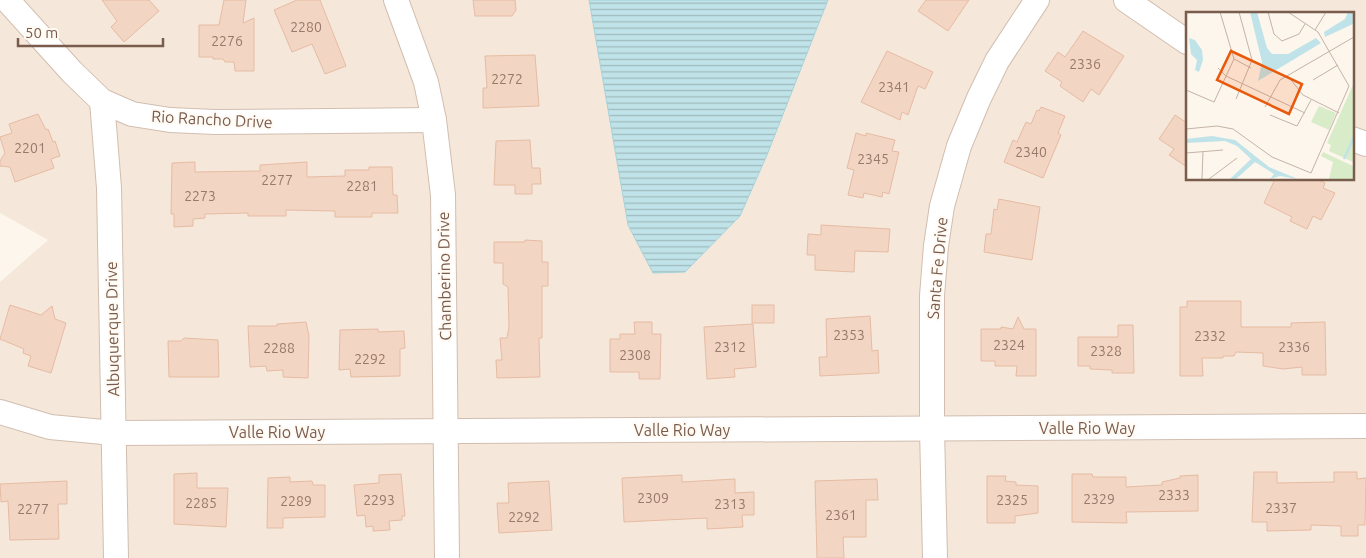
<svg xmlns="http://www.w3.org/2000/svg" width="1366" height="558" font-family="Ubuntu,sans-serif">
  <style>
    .residential { fill: #f5e8da; fill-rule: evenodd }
    .water { fill: url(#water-rules); stroke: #a5d3da }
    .building { fill: #f3d5c3; stroke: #e6bba3 }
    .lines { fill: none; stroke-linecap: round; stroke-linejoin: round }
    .minor-casing { stroke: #d1beb0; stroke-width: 26 }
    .minor { stroke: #fff; stroke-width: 24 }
    .labels { text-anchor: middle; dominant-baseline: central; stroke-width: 4; stroke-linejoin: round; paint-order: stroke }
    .number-label { font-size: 14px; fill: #987a6a }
    .street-label { font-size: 16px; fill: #7a5c4d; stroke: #fffaf3 }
    .inset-river { fill: none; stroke: #bfe3e8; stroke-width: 2.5 }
    .inset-road { fill: none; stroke: #c5b3a7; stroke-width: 1 }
    .view { fill: #e8590c; fill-opacity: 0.15; stroke: #e8590c; stroke-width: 2.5 }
    .inset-edge { fill: none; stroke: #7a5c4d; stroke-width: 2.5 }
  </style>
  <defs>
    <pattern id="water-rules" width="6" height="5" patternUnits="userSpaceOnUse" patternTransform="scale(1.25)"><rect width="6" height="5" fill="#bfe3e8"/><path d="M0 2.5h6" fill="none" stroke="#a0bbbe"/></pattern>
  </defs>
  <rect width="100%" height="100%" fill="#fdf6ec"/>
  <path class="residential" d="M0 0H1366V558H0V282L48 240 0 213ZM1187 14H1352V179H1187Z"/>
  <polygon class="water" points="589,0 828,0 767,155 740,216 685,272 653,273 628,225"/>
  <g class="building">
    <polygon points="102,0 149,0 159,11 124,42 111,27 117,21"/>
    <polygon points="224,0 246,0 243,23 254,18 254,71 235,71 234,62 225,62 223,59 213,59 213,57 199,57 199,25 219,25"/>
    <polygon points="297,0 320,0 346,66 325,74 312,44 292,52 274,10"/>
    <polygon points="473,0 515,0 516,10 512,16 475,16"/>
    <polygon points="926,0 969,0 948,31 918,11"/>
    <polygon points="1083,31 1124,56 1099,95 1091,89 1083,102 1060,86 1062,82 1045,71 1058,52 1065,57"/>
    <polygon points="887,51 933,72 925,89 918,86 908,115 902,112 900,120 861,102"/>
    <polygon points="535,55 539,106 483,108 483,88 487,88 485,56"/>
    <polygon points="1041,107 1065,116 1058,133 1061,135 1043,178 1004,162 1013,140 1017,142 1026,122 1031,124 1037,110 1039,111"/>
    <polygon points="38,114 46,130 48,129 53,142 55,141 60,156 51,159 54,168 15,182 10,167 0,166 0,161 5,153 0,137 12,133 9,124"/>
    <polygon points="1175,115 1187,123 1187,167 1169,155 1174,149 1159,139"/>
    <polygon points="856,133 866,136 866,133 895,140 892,151 899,152 889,194 883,192 882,197 864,193 863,198 848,195 854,170 847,168"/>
    <polygon points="530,140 532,168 540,168 541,184 532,184 532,194 515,194 515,185 494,185 496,141"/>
    <polygon points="195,162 195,172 260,171 260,165 307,162 307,177 345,176 345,170 369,170 369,167 392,167 393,195 397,195 398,213 372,213 372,217 335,217 335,211 286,210 286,216 248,216 248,213 205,214 205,218 193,219 193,226 174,227 174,214 171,214 172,163"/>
    <polygon points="1275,179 1317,179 1325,183 1323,188 1335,193 1321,220 1313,216 1307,229 1290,221 1292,217 1264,203"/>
    <polygon points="999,199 1040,207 1032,260 984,252 986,234 991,234 994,209 997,210"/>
    <polygon points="821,225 890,229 888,252 855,251 854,272 815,270 815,255 807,255 808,234 821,235"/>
    <polygon points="525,240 542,241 542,262 548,262 548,286 542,286 542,338 539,338 540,377 497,378 496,360 502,360 500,338 507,338 509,327 508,287 503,284 503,263 494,263 494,242 525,242"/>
    <polygon points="1187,301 1241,301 1241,327 1291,327 1291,323 1325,322 1326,375 1302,375 1302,367 1283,369 1263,366 1263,353 1236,352 1234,356 1223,356 1223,358 1202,358 1203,376 1180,376 1180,307 1187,307"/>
    <polygon points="10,305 41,315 52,306 55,319 66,323 51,373 28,366 31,356 23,353 24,349 0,339"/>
    <rect x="752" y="305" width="22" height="18"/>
    <polygon points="870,316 872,351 878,350 879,373 820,376 819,357 827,357 826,319"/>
    <polygon points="1018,317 1024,329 1036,329 1036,376 1016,376 1017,366 995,366 995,361 981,361 981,329 1001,329 1001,327 1013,329"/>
    <polygon points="306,322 309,336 308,378 283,377 283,370 267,371 266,366 250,367 248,326 277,326 277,324"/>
    <polygon points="634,322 652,322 652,334 661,334 660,379 639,379 639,372 610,372 610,339 620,339 620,334 635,334"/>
    <polygon points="753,324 756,367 734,369 735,377 707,379 704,327"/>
    <polygon points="1118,325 1133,325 1134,373 1112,373 1112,370 1090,369 1090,366 1078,366 1078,337 1118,337"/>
    <polygon points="378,329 378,332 404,331 405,348 400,349 400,376 351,377 350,369 339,370 340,330"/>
    <polygon points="184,338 218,340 219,377 169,377 168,341 181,341"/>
    <polygon points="1254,472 1277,472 1277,483 1334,482 1334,472 1357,472 1357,479 1366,478 1365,525 1358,525 1358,536 1341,536 1341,526 1311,525 1311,530 1267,531 1267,522 1252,522"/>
    <polygon points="197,473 197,488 228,488 226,527 174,524 174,474"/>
    <polygon points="401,474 405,516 402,516 402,520 389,521 390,530 373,531 373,526 366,527 365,515 357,516 354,485 379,483 379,475"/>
    <polygon points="1072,474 1092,474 1093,477 1126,477 1126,487 1162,485 1162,482 1180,478 1180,476 1198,475 1198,511 1126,512 1127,523 1072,522"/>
    <polygon points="682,475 682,482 735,479 735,493 754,492 754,515 742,515 743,527 707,529 707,518 624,522 622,478"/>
    <polygon points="987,476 1006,476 1005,481 1016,482 1016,485 1038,486 1038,513 1015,516 1015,523 987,523"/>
    <polygon points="290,477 290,482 312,481 313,485 325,485 325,517 283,518 283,528 267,528 268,478"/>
    <polygon points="877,479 878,500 866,500 866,537 843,537 844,558 817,558 815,481"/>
    <polygon points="67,481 67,504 58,504 59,539 10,540 8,501 1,502 0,484"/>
    <polygon points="549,481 552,530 499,533 497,503 509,503 508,483"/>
  </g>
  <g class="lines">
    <defs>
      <g id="minor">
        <polyline points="7,0 72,72 102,101 132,114 170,120 215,122 434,120"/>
        <polyline points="396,0 426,82 434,120 443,195 447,558"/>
        <polyline points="1126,0 1187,42"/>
        <polyline points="102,101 109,188 116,558"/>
        <polyline points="1352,139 1366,144"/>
        <polyline points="0,412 50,427 114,433 1366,426"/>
        <polyline points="935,558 932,429 932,296 936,246 942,206 959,146 979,98 997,61 1037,0"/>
      </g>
    </defs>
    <use href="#minor" class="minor-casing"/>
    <use href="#minor" class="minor"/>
  </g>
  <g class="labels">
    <g class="number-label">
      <text x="306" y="27">2280</text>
      <text x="227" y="41">2276</text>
      <text x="1085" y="64">2336</text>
      <text x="507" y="79">2272</text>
      <text x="894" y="87">2341</text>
      <text x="30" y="148">2201</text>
      <text x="1031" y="152">2340</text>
      <text x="873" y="159">2345</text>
      <text x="277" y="180">2277</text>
      <text x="362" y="186">2281</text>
      <text x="200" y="196">2273</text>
      <text x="849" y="335">2353</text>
      <text x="1210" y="336">2332</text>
      <text x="1009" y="345">2324</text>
      <text x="730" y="347">2312</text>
      <text x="1294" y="347">2336</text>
      <text x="279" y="348">2288</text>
      <text x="1106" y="351">2328</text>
      <text x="635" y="355">2308</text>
      <text x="370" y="359">2292</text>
      <text x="1174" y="495">2333</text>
      <text x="653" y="498">2309</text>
      <text x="1099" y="499">2329</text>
      <text x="379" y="500">2293</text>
      <text x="1012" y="500">2325</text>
      <text x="296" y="501">2289</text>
      <text x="201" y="503">2285</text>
      <text x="730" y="504">2313</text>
      <text x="1281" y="508">2337</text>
      <text x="33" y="509">2277</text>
      <text x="841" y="515">2361</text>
      <text x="524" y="517">2292</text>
    </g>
    <g class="street-label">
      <text transform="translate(212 119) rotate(3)">Rio Rancho Drive</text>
      <text transform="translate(937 268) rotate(-85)">Santa Fe Drive</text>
      <text transform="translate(444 276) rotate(-91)">Chamberino Drive</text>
      <text transform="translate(112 329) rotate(-91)">Albuquerque Drive</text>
      <text x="1087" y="428">Valle Rio Way</text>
      <text x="682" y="430">Valle Rio Way</text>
      <text x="277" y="432">Valle Rio Way</text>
    </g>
  </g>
  <g transform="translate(1186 12)">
    <rect width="168" height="168" fill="#fdf6ec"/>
    <path d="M137 140 167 154V167H143L147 150 135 144Z" fill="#d8ecc9"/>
    <path d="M167 73V150L143 139 145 133 141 131ZM133 94 150 101 143 118 125 110ZM153 153 167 159V167H147Z" fill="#d8ecc9"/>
    <path d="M64 0H71L81 36 86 42H102L130 26 135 31 72 69 76 50ZM162 0H167V12L139 25 138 20 159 7ZM3 26 9 28 16 38 17 48 13 60 9 58 11 48 5 42ZM26 124 49 128 83 155 112 167 94 164 84 167 88 162 69 150 50 167H44L65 147 51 134 39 129 0 131V127Z" fill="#bfe3e8"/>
    <path class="inset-river" d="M158 147 168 125"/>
    <path class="inset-road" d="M34 0 48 47 65 56M82 0 88 22 96 29 113 22 119 12M129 18 140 0M32 56 40 64 119 101M101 63 117 83 153 101M127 68 152 53M0 78 28 90 48 47M50 87 66 48 53 0M79 95 94 68 168 25M84 103 111 114 125 88M0 117 31 114 47 117 86 145 125 161 163 74 132 20 102 0M0 141 37 138M16 167 17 139M23 167 51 146"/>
    <path class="view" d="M45 39 116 72 103 102 31 68Z"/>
    <rect width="168" height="168" class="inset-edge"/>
  </g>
  <path d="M18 38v8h145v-8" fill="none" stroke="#7a5c4d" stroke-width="2.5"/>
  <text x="25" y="38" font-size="15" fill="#7a5c4d" stroke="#fffaf3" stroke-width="4" paint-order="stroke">50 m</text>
</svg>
